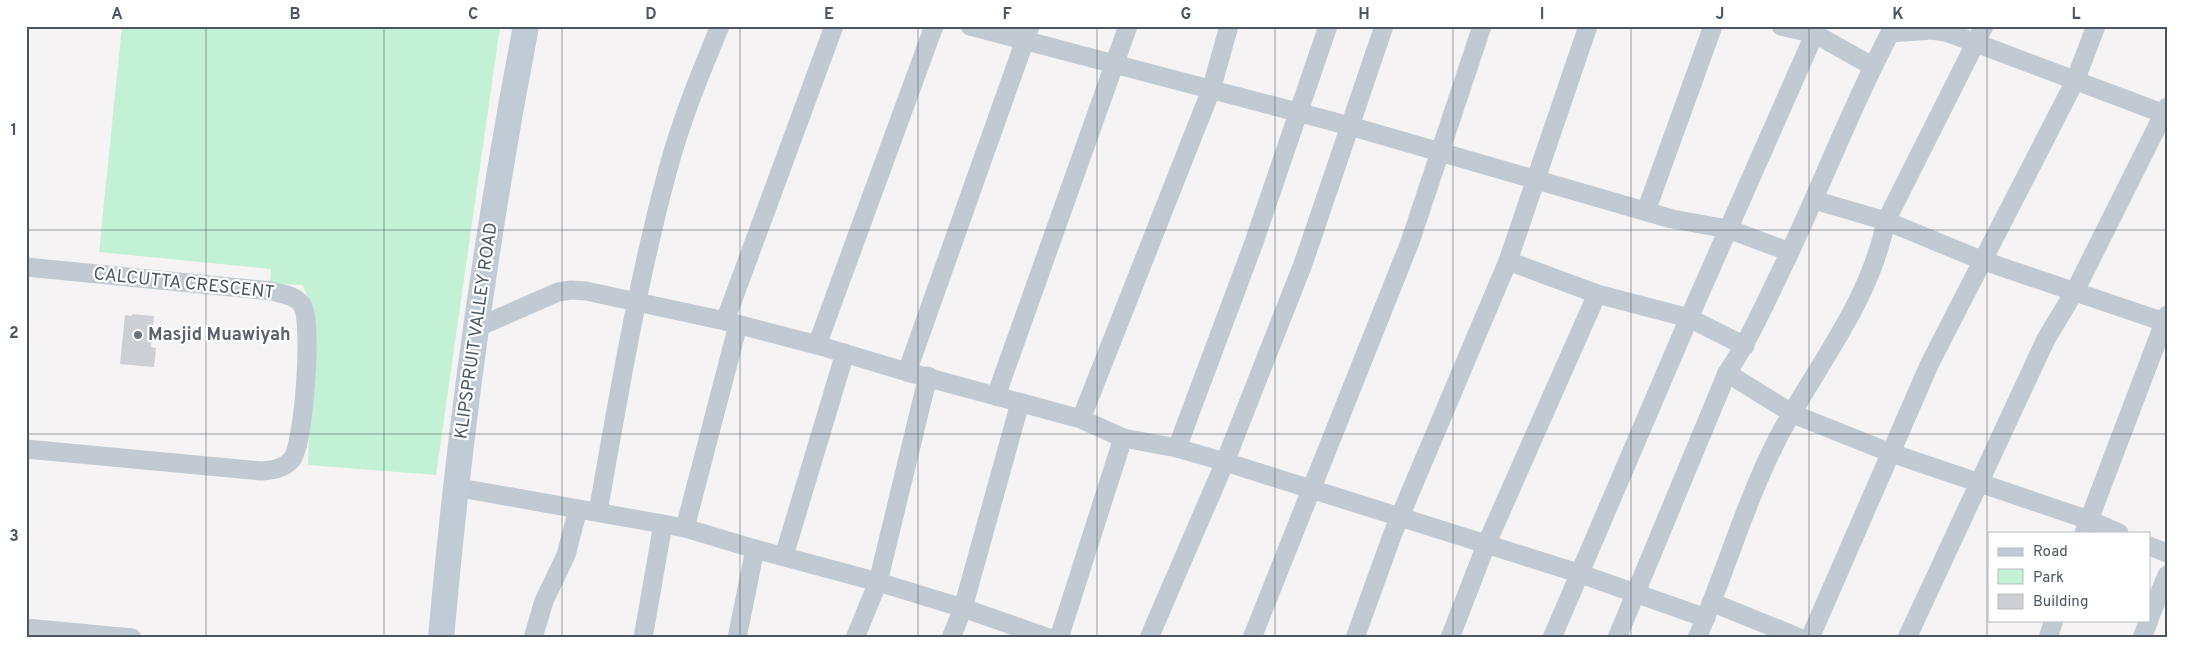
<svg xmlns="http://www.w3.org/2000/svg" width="2193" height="664" font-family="Overpass,sans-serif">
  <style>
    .green { fill: #c3f1d5 }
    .building { fill: #cdcfd5 }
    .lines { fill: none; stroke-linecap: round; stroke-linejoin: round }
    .street { stroke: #c1cad2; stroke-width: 19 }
    .secondary { stroke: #c1cbd6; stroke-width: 26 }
    .grid { fill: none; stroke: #4a5661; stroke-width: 1; stroke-opacity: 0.55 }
    .worship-dot { fill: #6b7280; stroke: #fff; stroke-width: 2 }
    .labels { text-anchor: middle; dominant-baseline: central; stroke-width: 4.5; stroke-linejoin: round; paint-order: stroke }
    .street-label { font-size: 18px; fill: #4a5661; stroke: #fff }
    .worship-label { font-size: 18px; font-weight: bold; fill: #5b616d; stroke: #fff; text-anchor: start }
    .neatline { fill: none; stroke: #4a5661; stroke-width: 2 }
    .grid-label { font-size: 16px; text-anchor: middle; font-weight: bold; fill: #4a5661 }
  </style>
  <rect width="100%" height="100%" fill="#f5f3f3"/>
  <polygon class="green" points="122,26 500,26 436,475 308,465 313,312 303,285 270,284 271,269 99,252"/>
  <polygon class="building" points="132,314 154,316 151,347 156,348 154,367 120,364 125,315 132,316"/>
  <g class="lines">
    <g class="street">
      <polyline points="970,26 1350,126 1672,219 1728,229 1790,252"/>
      <polyline points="1781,26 1815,34 1872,66"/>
      <polyline points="1814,200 1886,221 1981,260 2167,323"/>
      <polyline points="1646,211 1713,26"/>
      <polyline points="1508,261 1597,294 1689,318 1745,346"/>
      <path d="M26 267 272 291C282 294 295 295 302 305 313 321 304 444 292 459 284 469 272 470 261 471L26 449"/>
      <polyline points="725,321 834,26"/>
      <polyline points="476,328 558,292 571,290 586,291 725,321 817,345 907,372 1081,419 1123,438 1177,448 1225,462 1578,573 1706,618"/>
      <polyline points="817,345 934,26"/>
      <polyline points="907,372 1030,26"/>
      <polyline points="1727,373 1793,414 1891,453 2089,520 2119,533"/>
      <polyline points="996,396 1128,26"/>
      <polyline points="1081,419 1211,90 1229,26"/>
      <polyline points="1177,448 1253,245 1328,26"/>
      <polyline points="455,487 685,528 755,549 878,582 963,608 1049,638"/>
      <path d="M598 512C618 399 637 284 667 173 680 123 700 74 720 26"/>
      <polyline points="685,528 738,325"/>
      <polyline points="2084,533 2167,315"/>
      <polyline points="2149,546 2167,553"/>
      <polyline points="784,556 845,353"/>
      <polyline points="1711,602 1800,638"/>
      <polyline points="2149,619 2167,575"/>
      <polyline points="26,628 132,638"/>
      <polyline points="533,638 544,601 566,555 578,509"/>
      <polyline points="643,638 663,524"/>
      <polyline points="737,638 755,549"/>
      <polyline points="855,638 878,582 928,376"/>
      <polyline points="951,638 963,608 1020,403"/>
      <polyline points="1059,638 1123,438"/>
      <polyline points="1149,638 1225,462 1303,264 1384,26"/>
      <polyline points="1252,638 1410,242 1482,26"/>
      <polyline points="1355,638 1393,533 1508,261 1588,26"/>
      <polyline points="1450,638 1486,545 1597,294"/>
      <polyline points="1552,638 1689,318 1818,26"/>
      <path d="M1617 638 1727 373C1747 343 1761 312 1777 279 1817 198 1848 113 1890 33L1931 30 1949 33 2167 115"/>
      <path d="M1697 638C1726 571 1746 499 1780 434 1818 364 1870 301 1886 221L1984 26"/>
      <polyline points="1810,638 1930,363 2075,81 2096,26"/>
      <polyline points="1907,638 2046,339 2075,291 2167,107"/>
      <polyline points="2048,638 2054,620"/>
      <polyline points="2142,638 2149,620"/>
    </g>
    <path class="secondary" d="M441 638C459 433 487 228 526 26"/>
  </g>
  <path class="grid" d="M206 26V638M384 26V638M562 26V638M740 26V638M918 26V638M1097 26V638M1275 26V638M1453 26V638M1631 26V638M1809 26V638M1987 26V638M26 230H2167M26 434H2167"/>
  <circle class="worship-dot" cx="138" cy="335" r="5"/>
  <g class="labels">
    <g class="street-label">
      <text transform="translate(184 284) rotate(6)">CALCUTTA CRESCENT</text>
      <text transform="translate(477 331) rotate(-82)">KLIPSPRUIT VALLEY ROAD</text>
    </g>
    <g class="worship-label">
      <text x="148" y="335">Masjid Muawiyah</text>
    </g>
  </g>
  <rect width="2193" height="664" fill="none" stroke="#ffffff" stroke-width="55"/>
  <rect x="1988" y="532" width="162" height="90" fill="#ffffff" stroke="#b7bbc0"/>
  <rect x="1998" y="548" width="25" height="8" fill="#c1cbd6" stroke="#b7bbc0"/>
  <text x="2033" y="556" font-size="15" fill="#4a5661">Road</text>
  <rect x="1998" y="569" width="25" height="15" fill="#c3f1d5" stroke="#b7bbc0"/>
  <text x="2033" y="582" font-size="15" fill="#4a5661">Park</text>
  <rect x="1998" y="594" width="25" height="15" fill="#cdcfd5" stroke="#b7bbc0"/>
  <text x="2033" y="606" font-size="15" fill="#4a5661">Building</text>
  <rect x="28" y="28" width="2138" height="608" class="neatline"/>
  <g class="grid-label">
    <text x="117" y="19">A</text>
    <text x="295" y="19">B</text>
    <text x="473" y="19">C</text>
    <text x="651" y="19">D</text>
    <text x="829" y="19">E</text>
    <text x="1007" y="19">F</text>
    <text x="1186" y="19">G</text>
    <text x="1364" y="19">H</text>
    <text x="1542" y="19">I</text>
    <text x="1720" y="19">J</text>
    <text x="1898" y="19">K</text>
    <text x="2076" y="19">L</text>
    <text x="14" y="135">1</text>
    <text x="14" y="338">2</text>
    <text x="14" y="541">3</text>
  </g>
</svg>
